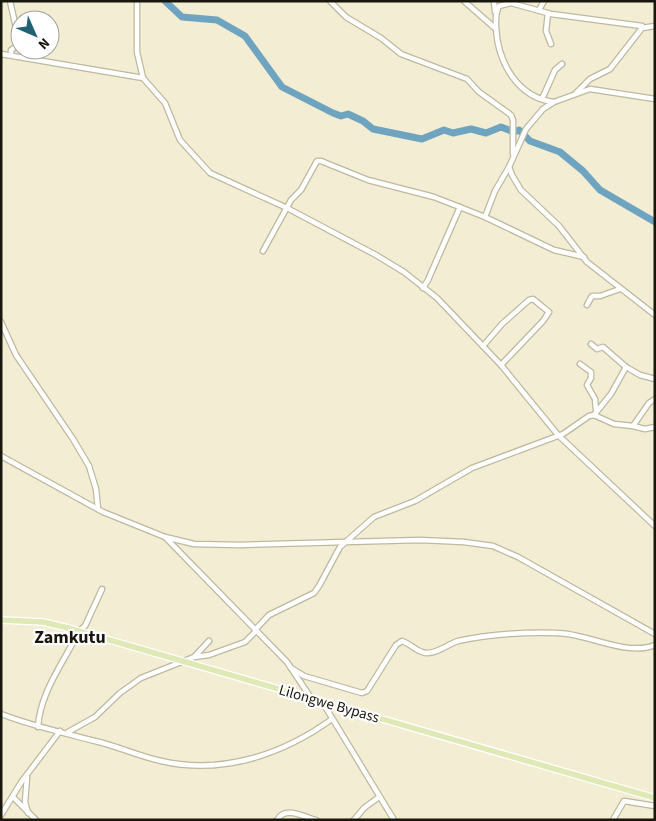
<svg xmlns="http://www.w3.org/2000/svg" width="656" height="821" font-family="'Source Sans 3',sans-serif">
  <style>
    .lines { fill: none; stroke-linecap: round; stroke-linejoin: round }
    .river { stroke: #6fa4c1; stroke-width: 7 }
    .minor-casing { stroke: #bdb99e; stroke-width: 7 }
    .major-casing { stroke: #fff; stroke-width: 8 }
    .minor { stroke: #fff; stroke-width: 4.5 }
    .major { stroke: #dfe9b6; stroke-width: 5.5 }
    .labels { text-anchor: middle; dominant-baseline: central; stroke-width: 4.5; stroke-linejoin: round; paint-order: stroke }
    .street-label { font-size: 15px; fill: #19170d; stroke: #fff }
    .quarter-label { font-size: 18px; font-weight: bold; fill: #19170d; stroke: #fff }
  </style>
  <rect width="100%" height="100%" fill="#f3eed3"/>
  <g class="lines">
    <polyline class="river" points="165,1 182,17 217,20 245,36 282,87 333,113 341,116 348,114 363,121 373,129 422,139 444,130 453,133 471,129 486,133 501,127 514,132 519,130 530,141 560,152 583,171 600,190 655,222"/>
    <defs>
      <g id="minor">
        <polyline points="10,1 19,41 17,46 11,50 11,55"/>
        <polyline points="137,1 137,52 143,78"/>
        <polyline points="330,1 346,17 381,38 401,54 467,79 479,92 511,115 513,120 513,154"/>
        <polyline points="464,1 496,29"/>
        <polyline points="494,1 495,12"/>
        <polyline points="539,10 544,1"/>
        <polyline points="548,13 546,31 551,44"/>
        <polyline points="1,54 143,78 165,103 180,140 210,173 287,208 376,255 404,272 437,298 501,365 558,435 655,526"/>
        <polyline points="576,93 590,79 610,69 642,28 655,26"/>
        <polyline points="542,99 555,70 562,64"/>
        <polyline points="655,99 590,89 554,102 543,109 526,129 509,167 512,175 521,190 559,226 587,262 655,315"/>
        <path d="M553 102C517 97 498 62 496 28 496 19 495 14 499 6L511 3 551 14 642 26"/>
        <polyline points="485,217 495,191 509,167"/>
        <polyline points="263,251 291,200 301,190 317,161 321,161 368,180 434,197 485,217 554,250 584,257"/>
        <polyline points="423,288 428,280 460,207"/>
        <polyline points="587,305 592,296 600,296 620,289"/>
        <polyline points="1,322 16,355 73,439 89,466 96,489 98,509"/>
        <polyline points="591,344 597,349 603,347 626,367"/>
        <polyline points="483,346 502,324 529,300 533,299 549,312 543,321 501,365"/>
        <polyline points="580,364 591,372 591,378 587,385 595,399 596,410"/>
        <polyline points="594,415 611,394 626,367 640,375 655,379"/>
        <polyline points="633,426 645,429 655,427"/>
        <polyline points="1,456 103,512 165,537 194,544 240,545 420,540 464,542 493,546 518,557 655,634"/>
        <polyline points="166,538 287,662 311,698"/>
        <polyline points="255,630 269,615 314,593 319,586 340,547 374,517 415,501 472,468 563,434 589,416 594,415 614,424 633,426 649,403 655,399"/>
        <polyline points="195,656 209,641"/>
        <path d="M291 668 304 676 362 693 367 691 396 645 402 641C411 644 417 652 426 653 437 654 448 644 458 641 491 634 524 632 557 633 586 633 627 657 655 645"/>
        <polyline points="323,703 394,820"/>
        <path d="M1 714C32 726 64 733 95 741 117 746 138 756 161 761 222 775 282 755 332 719"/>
        <path d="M38 727C40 692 64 662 79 631L85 626 102 589"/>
        <polyline points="68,732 95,717 120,693 141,678 194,657 209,655 245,642 256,631"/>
        <polyline points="27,777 25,802 28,813"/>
        <polyline points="13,797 36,820"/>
        <polyline points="1,815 22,781 60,731"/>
        <path d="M277 820C285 806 302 816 316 820"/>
        <polyline points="354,820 364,808 379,797"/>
        <polyline points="613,820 624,801 655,806"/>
      </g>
      <polyline id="major" points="1,620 43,622 68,628 655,798"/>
    </defs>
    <use href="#minor" class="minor-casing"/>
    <use href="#major" class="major-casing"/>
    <use href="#minor" class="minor"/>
    <use href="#major" class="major"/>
  </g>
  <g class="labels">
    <g class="street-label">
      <text transform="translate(329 704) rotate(16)">Lilongwe Bypass</text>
    </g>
    <g class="quarter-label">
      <text x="70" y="637">Zamkutu</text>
    </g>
  </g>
  <rect width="656" height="821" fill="none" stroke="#19170d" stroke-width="5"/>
  <g transform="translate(35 35) rotate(135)"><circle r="24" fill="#ffffff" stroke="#a3a29e"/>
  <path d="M0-4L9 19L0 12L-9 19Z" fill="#206176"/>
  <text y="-8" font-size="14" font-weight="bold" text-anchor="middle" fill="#19170d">N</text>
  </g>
</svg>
